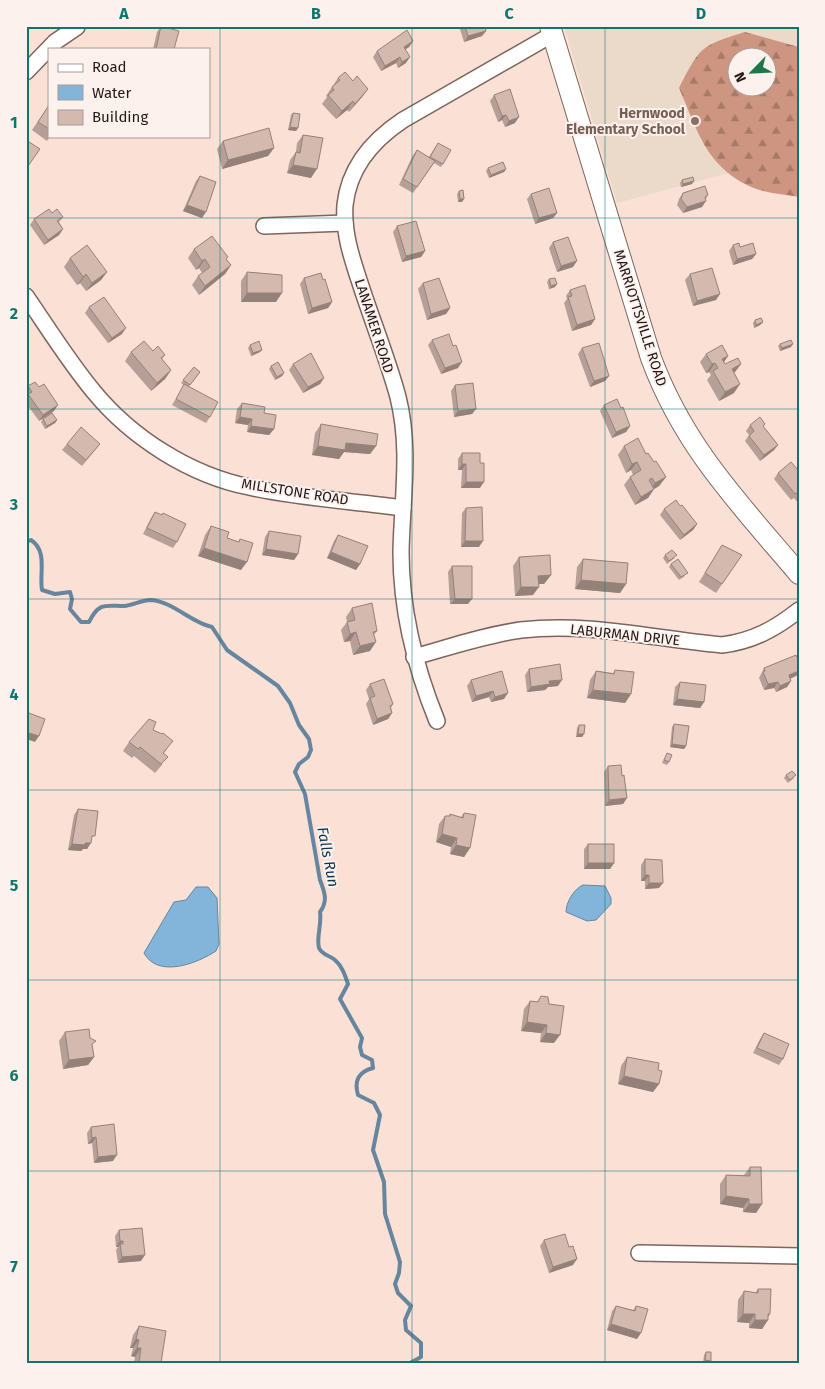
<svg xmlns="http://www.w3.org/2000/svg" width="825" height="1389" font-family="'Fira Sans',sans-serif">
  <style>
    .education { fill: #ebd9c9; fill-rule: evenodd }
    .forest { fill: url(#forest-firs); fill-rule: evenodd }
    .water { fill: #83b5da; stroke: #66869f }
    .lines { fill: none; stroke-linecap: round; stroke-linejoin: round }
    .stream { stroke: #66869f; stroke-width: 4 }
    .street-casing { stroke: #7c655c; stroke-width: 18 }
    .secondary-casing { stroke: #7c655c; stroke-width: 22 }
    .street { stroke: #fff; stroke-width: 15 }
    .secondary { stroke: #fff; stroke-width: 20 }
    .wall { fill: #b69f96 }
    .shaded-wall { fill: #94827a }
    .building { fill: #d4b9af; stroke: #94827a }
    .grid { fill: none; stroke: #0f766e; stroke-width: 1; stroke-opacity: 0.55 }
    .education-dot { fill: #8d6e63; stroke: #fcf1ed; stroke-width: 2 }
    .labels { text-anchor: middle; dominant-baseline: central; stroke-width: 4; stroke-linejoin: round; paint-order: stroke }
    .education-label { font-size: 14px; font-weight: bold; fill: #785e54; stroke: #fcf1ed; text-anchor: end }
    .street-label { font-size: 14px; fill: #221915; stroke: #fcf1ed }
    .water-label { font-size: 15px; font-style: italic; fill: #0c354e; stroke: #fcf1ed }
    .neatline { fill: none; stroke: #0f766e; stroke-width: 2 }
    .grid-label { font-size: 16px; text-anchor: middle; font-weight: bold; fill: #0f766e }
  </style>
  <defs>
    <pattern id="forest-firs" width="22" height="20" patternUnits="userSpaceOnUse" patternTransform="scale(1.25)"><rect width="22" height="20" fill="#ce9680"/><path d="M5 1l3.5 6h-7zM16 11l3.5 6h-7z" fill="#a77a68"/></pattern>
  </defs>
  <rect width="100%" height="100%" fill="#fbe0d6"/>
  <path class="education" d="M564 26H799V154L617 203ZM738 58H768V88H738Z"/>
  <path class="forest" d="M745 32 799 47V197C783 194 763 193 749 186 705 165 697 129 679 88 701 46 700 46 745 32ZM738 58H768V88H738Z"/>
  <g class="water">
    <path d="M583 885 605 886 611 898V904L596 920 587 921 566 912C566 902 574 889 583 885Z"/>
    <path d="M196 887H208L217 898 219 944 216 951C198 963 158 979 144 953L174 902 186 900Z"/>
  </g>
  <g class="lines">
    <path class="stream" d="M26 542 31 540C48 551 39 574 42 590L55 594 70 592 72 599 70 609 81 622H89C99 602 105 606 124 606 133 605 142 600 151 600 174 602 190 622 212 627L227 650 278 686 290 703 299 725 309 739 311 750 308 757 299 764 295 772 305 794 320 880C325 893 328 901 320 912 322 924 316 938 319 948 322 955 329 955 335 960 342 966 345 975 348 984L340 999 362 1038 360 1047 362 1055 372 1060 373 1068C358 1072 354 1081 358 1095L374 1103 380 1115 373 1150 384 1182 385 1214 400 1262 399 1273 395 1284 398 1293 411 1306 405 1320 406 1330 421 1343V1357L410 1363"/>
    <defs>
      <g id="street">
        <polyline points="26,72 55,42 77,27"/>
        <polyline points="264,226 345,223"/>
        <path d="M26 296C48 328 69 362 94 392 132 438 190 475 249 487 298 498 353 501 403 508"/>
        <path d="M414 657C450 647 485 635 521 630 589 622 655 639 722 645 753 641 775 629 799 610"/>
        <path d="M437 721C415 667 401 611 401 552 402 499 411 449 398 397 388 360 373 323 361 286 352 259 343 233 345 205 349 167 373 140 403 120L553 34"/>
        <polyline points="639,1253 799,1256"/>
      </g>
      <path id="secondary" d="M550 26 651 358C684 447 739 503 799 574"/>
    </defs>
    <use href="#street" class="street-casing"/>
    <use href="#secondary" class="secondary-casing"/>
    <use href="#street" class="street"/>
    <use href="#secondary" class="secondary"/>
  </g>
  <g class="wall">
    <polygon points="161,26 174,49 153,49 157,32"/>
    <polygon points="459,26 485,26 486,31 482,36 464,42"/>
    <polygon points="413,41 409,47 406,49 406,63 398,68 396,63 381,71 373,57 377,51"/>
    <polygon points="338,78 353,81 368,89 362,97 349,112 347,110 336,119 322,104 327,97 326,96"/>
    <polygon points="494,95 515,123 505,127 502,120 498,122 490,101"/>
    <polygon points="49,105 49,136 50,136 47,141 32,130"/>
    <polygon points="293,113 298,128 296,131 288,130 291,115"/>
    <polygon points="303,135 311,178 287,173 290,160 296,152 297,143"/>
    <polygon points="223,141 274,148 268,156 222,169 217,149"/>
    <polygon points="436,146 443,164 441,167 434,163 413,193 399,185 413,155 417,150 429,157"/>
    <polygon points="488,168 506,169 504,172 489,178 486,171"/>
    <polygon points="200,176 202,218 183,211 196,181"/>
    <polygon points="682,180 692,184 681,187 680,183"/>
    <polygon points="459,191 462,202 458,202 457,194"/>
    <polygon points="683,193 708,195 702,207 683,213 677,205 679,199"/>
    <polygon points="531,194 557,213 553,218 535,224 527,199"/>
    <polygon points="52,213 63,217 59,222 63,229 59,235 44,245 30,225 34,219"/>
    <polygon points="397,226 425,251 421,257 402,262 393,232"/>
    <polygon points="553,242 573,267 557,272 549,248"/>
    <polygon points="733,245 740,247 756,254 752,259 733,265 729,251"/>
    <polygon points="194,249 226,259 231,265 225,274 199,295 192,285 198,276 202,273 199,268 196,270 188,258"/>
    <polygon points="70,258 107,272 101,280 86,291 80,283 77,285 64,267"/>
    <polygon points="247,272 276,302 241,302 241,281"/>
    <polygon points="690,274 716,300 693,306 685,280"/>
    <polygon points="304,278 323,280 332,302 328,308 308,314 300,284"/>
    <polygon points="549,279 555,287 549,289 547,282"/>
    <polygon points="423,283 450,308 446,314 427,320 418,289"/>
    <polygon points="570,290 595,319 591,325 572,331 564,303 567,299 566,296"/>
    <polygon points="89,307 122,334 108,343 85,313"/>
    <polygon points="755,320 763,322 760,325 754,328 753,323"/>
    <polygon points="432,340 458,368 441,374 428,345"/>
    <polygon points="780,344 791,347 780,351 778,346"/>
    <polygon points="250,345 260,352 251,356 248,348"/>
    <polygon points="582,348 605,381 590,387 578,354"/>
    <polygon points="153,351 165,355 162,359 171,370 165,379 151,391 125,361 131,352"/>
    <polygon points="706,354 728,356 724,362 725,364 741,364 734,373 734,393 719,401 707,380 711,375 709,372 706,373 700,362"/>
    <polygon points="293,364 324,378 320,384 303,393 289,370"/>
    <polygon points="271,366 284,373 282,376 275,380 269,369"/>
    <polygon points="194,367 200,372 189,386 210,417 206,423 172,405 184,385 181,383"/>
    <polygon points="455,385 476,409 472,414 454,417 451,391"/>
    <polygon points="28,386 54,411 39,421 26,403 26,397 27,396 26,395 26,389"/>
    <polygon points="242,403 264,413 274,429 269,435 247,432 248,425 235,423 237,409"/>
    <polygon points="604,405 630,426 626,432 612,438 600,411"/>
    <polygon points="43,419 57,420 55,423 45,429 41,422"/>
    <polygon points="321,424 376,446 370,454 344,452 339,459 312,455 315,433"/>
    <polygon points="765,424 763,426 778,445 774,450 760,461 745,441 749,435 746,431 750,425"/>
    <polygon points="67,444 100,444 82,466 62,450"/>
    <polygon points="624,446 646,454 654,462 666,477 659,486 654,489 648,498 635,505 624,485 630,477 633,475 631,470 626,473 618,455"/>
    <polygon points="462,453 480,488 461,488 462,470 458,470 458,459"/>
    <polygon points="799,471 799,502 798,503 794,498 791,500 774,479 778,473"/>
    <polygon points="466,508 479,547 461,547 462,513"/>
    <polygon points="664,509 697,524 693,530 680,540 660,515"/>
    <polygon points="155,512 177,542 173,548 143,534 151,518"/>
    <polygon points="211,526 227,538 238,542 240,539 241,570 198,556 205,535"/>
    <polygon points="269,531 298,554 294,560 262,555 265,537"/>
    <polygon points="338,535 360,564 356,570 327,558 334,541"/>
    <polygon points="722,545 742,555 716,593 699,582"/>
    <polygon points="665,555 675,558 667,564 663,558"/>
    <polygon points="519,557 551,575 544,584 539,584 533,595 515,596 513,566"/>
    <polygon points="583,559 626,584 620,593 575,589 577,567"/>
    <polygon points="671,564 685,576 679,580 669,567"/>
    <polygon points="452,566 468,604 450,604 448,572"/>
    <polygon points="352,608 377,631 374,635 370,651 353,655 350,641 344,642 341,630 347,622 346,617"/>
    <polygon points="799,662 799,674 790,679 791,681 787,687 776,692 774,688 764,690 759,678 764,668"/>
    <polygon points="529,669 558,686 548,687 545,690 527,692 525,675"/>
    <polygon points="615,670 631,694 625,703 587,698 590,680 596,671 613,673"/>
    <polygon points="502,671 504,699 491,702 489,697 472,702 467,686 471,680"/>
    <polygon points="680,682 704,702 700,708 673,705 675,687"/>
    <polygon points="370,684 393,704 391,708 392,713 388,719 373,725 366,704 369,699 366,690"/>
    <polygon points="674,724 686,746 684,749 670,747 672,727"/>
    <polygon points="579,725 584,734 582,737 576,737 577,728"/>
    <polygon points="153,730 167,749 164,753 162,765 155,773 134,756 132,758 123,751 129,742"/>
    <polygon points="667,753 669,762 667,765 662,763"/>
    <polygon points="608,766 622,776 627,798 623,804 605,806 604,772"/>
    <polygon points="786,775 794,778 788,783 784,778"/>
    <polygon points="78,809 91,841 87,849 83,849 81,851 68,850 74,815"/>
    <polygon points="464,813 470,848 464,857 450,854 451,847 436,842 439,824 445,816 449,816 450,814 461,817"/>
    <polygon points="588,844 614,863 610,869 584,869 584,849"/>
    <polygon points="645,859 659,888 645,889 645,881 641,881 641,865"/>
    <polygon points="541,996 554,1043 540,1042 541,1033 521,1031 524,1009 530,1001 537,1002"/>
    <polygon points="65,1032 90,1038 94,1057 88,1065 63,1069 59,1041"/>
    <polygon points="764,1033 783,1059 779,1065 753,1053 760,1039"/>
    <polygon points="627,1057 658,1070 659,1084 653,1092 618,1084 621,1066"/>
    <polygon points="91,1127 113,1161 94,1163 92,1143 88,1144 87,1133"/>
    <polygon points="750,1167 762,1204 756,1213 743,1212 743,1208 720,1204 720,1184 726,1175 744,1175"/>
    <polygon points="119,1230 141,1261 118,1263 116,1250 118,1247 116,1247 115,1236"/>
    <polygon points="544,1240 573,1265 549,1273 540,1246"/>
    <polygon points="758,1289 768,1317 768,1320 762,1329 749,1328 749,1323 737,1322 738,1300 744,1291 755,1293"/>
    <polygon points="616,1306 633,1310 636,1306 637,1339 607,1330 612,1311"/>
    <polygon points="139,1326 161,1363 134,1363 135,1357 131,1356 133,1348 130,1348 133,1335"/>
    <polygon points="706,1352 709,1363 703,1363 704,1355"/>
  </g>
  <g class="shaded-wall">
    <polygon points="486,31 482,36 464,42 468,36"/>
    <polygon points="413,41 409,47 400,53 404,47"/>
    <polygon points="400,57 396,63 381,71 385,66"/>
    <polygon points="410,57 406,63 398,68 402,62"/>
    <polygon points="368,89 362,97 349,112 355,104"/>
    <polygon points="353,101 347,110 336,119 342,111"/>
    <polygon points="506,115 502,120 498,122 502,116"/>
    <polygon points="519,117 515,123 505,127 509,121"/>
    <polygon points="290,127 298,128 296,131 288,130"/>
    <polygon points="274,148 268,156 222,169 228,160"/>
    <polygon points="293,165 317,169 311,178 287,173"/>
    <polygon points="506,169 504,172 489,178 491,175"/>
    <polygon points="694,181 692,184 681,187 683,184"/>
    <polygon points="460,199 464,199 462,202 458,202"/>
    <polygon points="706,201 702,207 683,213 687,207"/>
    <polygon points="187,205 206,212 202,218 183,211"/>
    <polygon points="557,213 553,218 535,224 539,218"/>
    <polygon points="63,229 59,235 44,245 48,240"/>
    <polygon points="425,251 421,257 402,262 406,256"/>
    <polygon points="756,254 752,259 733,265 737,259"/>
    <polygon points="205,259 199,268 196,270 202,261"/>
    <polygon points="577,261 573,267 557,272 561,266"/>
    <polygon points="231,265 225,274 199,295 205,286"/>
    <polygon points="107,272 101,280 86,291 92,283"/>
    <polygon points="86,274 80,283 77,285 83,277"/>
    <polygon points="557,284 555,287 549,289 551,286"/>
    <polygon points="247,293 282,293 276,302 241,302"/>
    <polygon points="720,294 716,300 693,306 697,301"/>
    <polygon points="332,302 328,308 308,314 312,308"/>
    <polygon points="450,308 446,314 427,320 431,314"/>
    <polygon points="595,319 591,325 572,331 577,325"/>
    <polygon points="763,322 760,325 754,328 756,325"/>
    <polygon points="126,328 122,334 108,343 112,338"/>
    <polygon points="793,344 791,347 780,351 782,348"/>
    <polygon points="262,350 260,352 251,356 253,353"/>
    <polygon points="728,356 722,365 722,359"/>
    <polygon points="462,362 458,368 441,374 445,368"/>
    <polygon points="715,363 709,372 706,373 712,364"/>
    <polygon points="741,364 735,372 725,378 732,369"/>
    <polygon points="171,370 165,379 151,391 157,383"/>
    <polygon points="284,373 282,376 275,380 277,377"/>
    <polygon points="609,376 605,381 590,387 594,381"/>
    <polygon points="324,378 320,384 303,393 308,387"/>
    <polygon points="740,384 734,393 719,401 725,392"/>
    <polygon points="58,405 54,411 39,421 43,415"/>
    <polygon points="476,409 472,414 454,417 458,411"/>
    <polygon points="240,417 252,419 248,425 235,423"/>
    <polygon points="57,420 55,423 45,429 47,426"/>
    <polygon points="251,426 274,429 269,435 247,432"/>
    <polygon points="630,426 626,432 612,438 616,432"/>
    <polygon points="346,443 376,446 370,454 344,452 339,459 312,455 318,446"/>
    <polygon points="778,445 774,450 760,461 764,455"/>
    <polygon points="637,462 631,470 626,473 632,464"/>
    <polygon points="462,464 466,464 462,470 458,470"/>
    <polygon points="666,477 659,486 649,492 655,483"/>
    <polygon points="466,482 484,482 480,488 461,488"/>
    <polygon points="654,489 648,498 635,505 641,497"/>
    <polygon points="697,524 693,530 680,540 684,535"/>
    <polygon points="465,541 483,541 479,547 461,547"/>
    <polygon points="204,548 247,562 241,570 198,556"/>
    <polygon points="266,549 298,554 294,560 262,555"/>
    <polygon points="331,552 360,564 356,570 327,558"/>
    <polygon points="551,575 544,584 532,584 538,576"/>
    <polygon points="581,580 626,584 620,593 575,589"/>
    <polygon points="521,587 539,587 533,595 515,596"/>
    <polygon points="455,599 472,599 468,604 450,604"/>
    <polygon points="356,632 350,641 344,642 350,634"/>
    <polygon points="376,642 370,651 353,655 360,646"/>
    <polygon points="799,671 798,675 785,681 789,675"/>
    <polygon points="562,680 558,686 548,687 545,690 527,692 531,687 549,681"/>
    <polygon points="791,681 787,687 776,692 780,686"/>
    <polygon points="778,682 774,688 764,690 768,684"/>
    <polygon points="593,690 631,694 625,703 587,698"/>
    <polygon points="493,691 489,697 472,702 476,696"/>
    <polygon points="508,693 504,699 491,702 495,697"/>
    <polygon points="677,699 704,702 700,708 673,705"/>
    <polygon points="392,713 388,719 373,725 377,719"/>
    <polygon points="26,732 39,736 35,742 26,739"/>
    <polygon points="578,734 584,734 582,737 576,737"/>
    <polygon points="672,744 686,746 684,749 670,747"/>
    <polygon points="627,798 623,804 605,806 609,800"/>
    <polygon points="442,834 457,838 451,847 436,842"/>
    <polygon points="85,843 91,843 87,849 83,849 81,851 68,850 72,844"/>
    <polygon points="456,845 470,848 464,857 450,854"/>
    <polygon points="588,863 614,863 610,869 584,869"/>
    <polygon points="645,875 649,875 645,881 641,881"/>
    <polygon points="649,883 663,883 659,888 645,889"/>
    <polygon points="527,1022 547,1025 541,1033 521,1031"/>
    <polygon points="546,1033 560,1035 554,1043 540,1042"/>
    <polygon points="94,1057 88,1065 63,1069 69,1060"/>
    <polygon points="624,1076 659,1084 653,1092 618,1084"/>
    <polygon points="96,1137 92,1143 88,1144 92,1138"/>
    <polygon points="117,1155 113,1161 94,1163 98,1157"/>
    <polygon points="726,1196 749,1199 743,1208 720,1204"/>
    <polygon points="749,1204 762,1204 756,1213 743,1212"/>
    <polygon points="120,1241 123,1241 118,1247 116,1247"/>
    <polygon points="145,1255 141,1261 118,1263 122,1257"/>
    <polygon points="577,1259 573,1265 549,1273 553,1267"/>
    <polygon points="743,1314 755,1314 749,1323 737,1322"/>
    <polygon points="768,1314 770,1314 766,1320 768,1320 762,1329 749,1328 755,1320"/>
    <polygon points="611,1324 641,1333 637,1339 607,1330"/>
    <polygon points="136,1339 139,1340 133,1348 130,1348"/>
    <polygon points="137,1348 141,1348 135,1357 131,1356"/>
    <polygon points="705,1360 711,1361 709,1363 704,1363"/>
  </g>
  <g class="building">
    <polygon points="161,26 179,31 174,49 156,49"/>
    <polygon points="465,26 485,26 486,31 468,36"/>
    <polygon points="407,30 413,41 404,47 410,57 402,62 400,57 385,66 377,51"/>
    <polygon points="345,72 353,81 357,76 368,89 355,104 353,101 342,111 328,95 334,90 332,87 340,80 338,78"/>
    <polygon points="510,89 519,117 509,121 506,115 502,116 494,95"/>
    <polygon points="49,105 49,129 38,122"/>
    <polygon points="293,113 300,114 298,128 290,127"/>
    <polygon points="269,128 274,148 228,160 223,141"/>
    <polygon points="303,135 323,138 317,169 293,165 296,152 300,153"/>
    <polygon points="26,140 40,149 26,169"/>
    <polygon points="438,143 451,150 443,164 430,157"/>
    <polygon points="417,150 435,161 417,187 403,179"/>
    <polygon points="503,162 506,169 491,175 488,168"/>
    <polygon points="200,176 216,182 206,212 187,205"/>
    <polygon points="693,177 694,181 683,184 682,180"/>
    <polygon points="705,186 708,195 705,197 706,201 687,207 681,199 683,193"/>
    <polygon points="549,188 557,213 539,218 531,194"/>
    <polygon points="463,190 464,199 460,199 459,191"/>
    <polygon points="49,209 52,213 57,209 63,217 57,221 63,229 48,240 34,219"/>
    <polygon points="416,221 425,251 406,256 397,226"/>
    <polygon points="212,236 228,257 226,259 231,265 205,286 198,276 210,267 205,259 202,261 194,249"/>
    <polygon points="568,237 577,261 561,266 553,242"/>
    <polygon points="739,243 740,247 753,243 756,254 737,259 733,245"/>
    <polygon points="87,245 107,272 92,283 86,274 83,277 70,258"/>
    <polygon points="712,268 720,294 697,301 690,274"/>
    <polygon points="247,272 282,275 282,293 247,293"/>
    <polygon points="321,273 323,280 325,279 332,302 312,308 304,278"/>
    <polygon points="439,278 450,308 431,314 423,283"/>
    <polygon points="555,278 557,284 551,286 549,279"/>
    <polygon points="585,285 595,319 577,325 568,297 572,296 570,290"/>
    <polygon points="104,297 126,328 112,338 89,307"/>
    <polygon points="761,318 763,322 756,325 755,320"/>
    <polygon points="449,334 453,346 456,345 462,362 445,368 432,340"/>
    <polygon points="791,340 793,344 782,348 780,344"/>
    <polygon points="144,341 153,351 158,346 165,355 161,358 171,370 157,383 131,352"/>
    <polygon points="259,341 262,350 253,353 250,345"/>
    <polygon points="599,343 609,376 594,381 582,348"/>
    <polygon points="722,345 728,356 722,359 725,364 738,358 741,364 732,369 740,384 725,392 713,371 718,368 715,363 712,364 706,354"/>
    <polygon points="311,353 324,378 308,387 293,364"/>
    <polygon points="278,362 284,373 277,377 271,366"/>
    <polygon points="194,367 200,372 190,385 183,380"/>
    <polygon points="35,382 39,387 44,384 58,405 43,415 28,394 32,392 28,386"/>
    <polygon points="473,383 476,409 458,411 455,385"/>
    <polygon points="184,384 218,402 210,417 176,399"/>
    <polygon points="617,399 621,408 623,407 630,426 616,432 604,405"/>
    <polygon points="242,403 265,407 264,413 276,415 274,429 251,426 252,419 240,417"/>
    <polygon points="52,413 57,420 47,426 43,419"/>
    <polygon points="760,417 765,424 763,426 778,445 764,455 749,436 754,431 750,425"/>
    <polygon points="321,424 378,434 376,446 346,443 345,450 318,446"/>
    <polygon points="81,427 100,444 86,460 67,444"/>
    <polygon points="638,438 646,454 648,453 654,462 656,461 666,477 655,483 652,478 649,480 654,489 641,497 630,477 641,470 637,462 632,464 624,446"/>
    <polygon points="462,453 480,453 480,463 484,463 484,482 466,482 466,464 462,464"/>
    <polygon points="791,462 799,471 799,493 798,492 795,494 778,473"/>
    <polygon points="676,500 680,506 682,505 697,524 684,535 664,509"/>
    <polygon points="482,507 483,541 465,541 466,508"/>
    <polygon points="155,512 162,515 163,513 186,524 177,542 147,528"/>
    <polygon points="211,526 229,532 227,538 239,542 240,539 253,543 247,562 204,548"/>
    <polygon points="269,531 301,536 298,554 266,549"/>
    <polygon points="338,535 368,546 360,564 331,552"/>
    <polygon points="722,545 742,555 722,584 705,573"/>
    <polygon points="672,550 677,555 669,561 665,555"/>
    <polygon points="550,555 551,575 538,576 539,587 521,587 519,557"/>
    <polygon points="583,559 628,563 626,584 581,580"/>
    <polygon points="678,559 688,573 681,577 671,564"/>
    <polygon points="452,566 472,566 472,599 455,599"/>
    <polygon points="372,603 377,631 373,632 376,642 360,646 356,632 350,634 347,622 355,620 352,608"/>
    <polygon points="796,655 799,662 799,671 789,675 791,681 780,686 778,682 768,684 763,672 765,671 764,668"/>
    <polygon points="560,664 562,680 549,681 550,684 531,687 529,669"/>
    <polygon points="615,670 634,672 631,694 593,690 596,671 614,674"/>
    <polygon points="502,671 508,693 495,697 493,691 476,696 471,680"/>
    <polygon points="384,679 393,704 390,706 392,713 377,719 370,698 375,696 370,684"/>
    <polygon points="680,682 706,685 704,702 677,699"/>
    <polygon points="26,712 45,719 39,736 26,732"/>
    <polygon points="149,719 156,722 153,730 162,734 163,733 173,741 163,753 168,757 161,764 140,747 138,749 129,742"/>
    <polygon points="674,724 689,726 686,746 672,744"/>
    <polygon points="579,725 585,725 584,734 578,734"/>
    <polygon points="667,753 672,755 669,762 664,760"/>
    <polygon points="621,765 622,776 624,775 627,798 609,800 608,766"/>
    <polygon points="792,771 796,775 790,780 786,775"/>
    <polygon points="78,809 98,811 95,836 92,836 91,843 85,843 85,845 72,844"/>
    <polygon points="464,813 476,815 470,848 456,845 457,838 442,834 445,816 450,816 450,814 463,818"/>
    <rect x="588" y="844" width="26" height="19"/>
    <polygon points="645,859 662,860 663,883 649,883 649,875 645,875"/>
    <polygon points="541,996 548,997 549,1004 564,1006 560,1035 546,1033 547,1025 527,1022 530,1001 538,1002"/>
    <polygon points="89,1029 90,1038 96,1041 92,1044 94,1057 69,1060 65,1032"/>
    <polygon points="764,1033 789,1044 783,1059 757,1048"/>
    <polygon points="627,1057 659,1063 658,1070 662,1071 659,1084 624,1076"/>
    <polygon points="114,1124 117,1155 98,1157 96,1137 92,1138 91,1127"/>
    <polygon points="750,1167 761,1167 762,1204 749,1204 749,1199 726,1196 726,1175 750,1176"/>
    <polygon points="142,1228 145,1255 122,1257 120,1244 123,1244 123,1241 120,1241 119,1230"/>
    <polygon points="565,1234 569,1247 573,1246 577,1259 553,1267 544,1240"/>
    <polygon points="758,1289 771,1289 770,1314 768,1314 768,1320 755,1320 755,1314 743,1314 744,1291 758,1293"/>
    <polygon points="616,1306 635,1311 636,1306 648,1309 641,1333 611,1324"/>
    <polygon points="139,1326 166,1331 161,1363 139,1363 141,1348 137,1348 139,1340 136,1339"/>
    <polygon points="706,1352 711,1352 711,1361 705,1360"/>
  </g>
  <path class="grid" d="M220 26V1363M412 26V1363M605 26V1363M26 218H799M26 409H799M26 599H799M26 790H799M26 980H799M26 1171H799"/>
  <circle class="education-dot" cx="695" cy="121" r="5"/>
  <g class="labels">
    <g class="education-label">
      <text x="685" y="113">Hernwood<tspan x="685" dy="16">Elementary School</tspan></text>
    </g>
    <g class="street-label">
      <text transform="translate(640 318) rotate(72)">MARRIOTTSVILLE ROAD</text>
      <text transform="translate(374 326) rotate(72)">LANAMER ROAD</text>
      <text transform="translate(295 492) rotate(9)">MILLSTONE ROAD</text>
      <text transform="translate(625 635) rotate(6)">LABURMAN DRIVE</text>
    </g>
    <g class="water-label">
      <text transform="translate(328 857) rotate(79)">Falls Run</text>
    </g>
  </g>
  <rect width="825" height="1389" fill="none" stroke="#fcf1ed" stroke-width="55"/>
  <rect x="48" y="48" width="162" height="90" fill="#fcf1ed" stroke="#a59b97"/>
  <rect x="58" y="64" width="25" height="8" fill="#ffffff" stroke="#a59b97"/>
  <text x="92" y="72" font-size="15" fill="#221915">Road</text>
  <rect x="58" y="85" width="25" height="15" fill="#83b5da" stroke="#a59b97"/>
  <text x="92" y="98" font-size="15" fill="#221915">Water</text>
  <rect x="58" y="110" width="25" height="15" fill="#d4b9af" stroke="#a59b97"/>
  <text x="92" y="122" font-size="15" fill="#221915">Building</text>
  <g transform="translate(752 72) rotate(246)"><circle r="24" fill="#fcf1ed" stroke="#a59b97"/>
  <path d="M0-4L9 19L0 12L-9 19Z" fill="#217649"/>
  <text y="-8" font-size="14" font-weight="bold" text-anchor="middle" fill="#221915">N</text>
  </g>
  <rect x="28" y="28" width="770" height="1334" class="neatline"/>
  <g class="grid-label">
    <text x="124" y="19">A</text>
    <text x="316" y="19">B</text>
    <text x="509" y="19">C</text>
    <text x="701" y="19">D</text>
    <text x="14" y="128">1</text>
    <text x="14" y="319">2</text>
    <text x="14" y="510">3</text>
    <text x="14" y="700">4</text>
    <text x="14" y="891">5</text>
    <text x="14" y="1081">6</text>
    <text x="14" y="1272">7</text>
  </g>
</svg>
